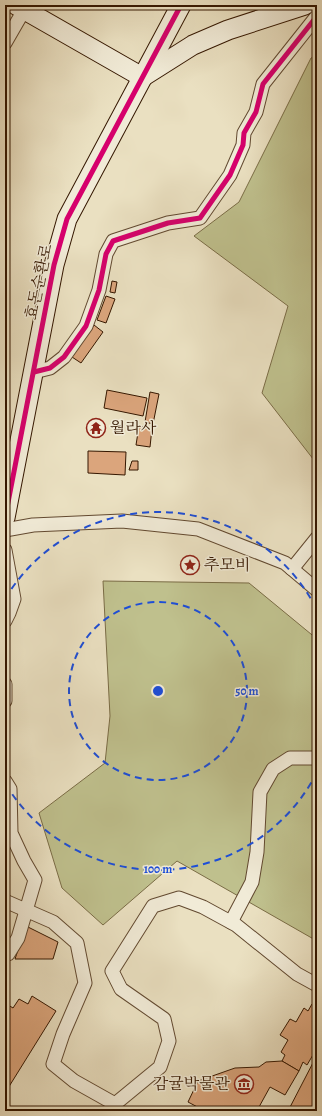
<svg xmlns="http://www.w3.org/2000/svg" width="322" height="1116" font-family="Alegreya,'Noto Serif KR',serif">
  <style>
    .green { fill: #bfc08d; stroke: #7a6c46 }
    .building { fill: #dba57c; stroke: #351700 }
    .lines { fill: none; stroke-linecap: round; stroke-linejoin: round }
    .street-casing { stroke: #624930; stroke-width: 15 }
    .secondary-casing { stroke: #351700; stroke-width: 21 }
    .street { stroke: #f1ebd7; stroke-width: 13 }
    .secondary { stroke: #f1ebd7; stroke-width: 19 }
    .cycleway-casing { stroke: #f1ebd7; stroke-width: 8 }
    .cycleway { stroke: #d6006c; stroke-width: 5 }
    .ring { fill: none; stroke: #1d4ed8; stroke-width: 2; stroke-dasharray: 7 5 }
    .labels { text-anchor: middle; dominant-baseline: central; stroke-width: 3; stroke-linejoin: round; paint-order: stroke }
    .street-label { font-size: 16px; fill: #351700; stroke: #f1ebd7 }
    .poi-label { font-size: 16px; fill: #351700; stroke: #f1ebd7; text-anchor: start }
    .centre { fill: #1d4ed8; stroke: #f1ebd7; stroke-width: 2 }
    .ring-label { font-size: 12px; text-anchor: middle; font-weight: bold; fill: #1d4ed8; stroke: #f1ebd7; stroke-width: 3; stroke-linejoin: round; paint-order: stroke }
  </style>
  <rect width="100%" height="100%" fill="#eae0c1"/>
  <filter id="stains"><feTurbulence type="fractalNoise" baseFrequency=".005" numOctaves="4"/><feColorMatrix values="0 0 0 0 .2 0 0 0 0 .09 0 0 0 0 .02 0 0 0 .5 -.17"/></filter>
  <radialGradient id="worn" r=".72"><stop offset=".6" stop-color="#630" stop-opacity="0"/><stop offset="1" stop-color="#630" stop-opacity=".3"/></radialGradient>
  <g class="green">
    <polygon points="317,56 317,464 262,393 288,306 194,236 239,202 311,58"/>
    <polygon points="103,581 249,583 317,639 317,941 177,861 103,925 62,888 39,813 105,763 110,716"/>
  </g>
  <g class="building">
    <polygon points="112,281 117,282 115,293 110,292"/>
    <polygon points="106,296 115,299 106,323 97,320"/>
    <polygon points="94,325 103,332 81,363 72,357"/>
    <polygon points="107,390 147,398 143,416 104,408"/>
    <polygon points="150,392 159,394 153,424 145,422"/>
    <polygon points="139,426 152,428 150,447 136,445"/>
    <polygon points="88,451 126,452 125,475 88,473"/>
    <polygon points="132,461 138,461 138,470 129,470"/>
    <polygon points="26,926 58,942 53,959 15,959"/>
    <polygon points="32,996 56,1011 5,1093 5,1003 13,1008 19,999 28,1004"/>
    <polygon points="312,1004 317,1006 317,1048 307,1065 303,1062 299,1071 282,1061 285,1055 281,1052 288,1040 280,1035 290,1019 296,1022 304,1008 308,1011"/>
    <polygon points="317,1055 317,1111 288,1111"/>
    <polygon points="282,1061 299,1071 285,1095 270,1087 259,1107 267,1111 220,1111 211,1107 209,1111 205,1111 188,1102 198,1081 235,1068 259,1067 266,1062"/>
  </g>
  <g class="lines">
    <defs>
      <g id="street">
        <polyline points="5,43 24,10"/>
        <polyline points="34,372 50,368 64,357 86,326 99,290 106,254 113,241 168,223 200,218 230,175 243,145 244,133 256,112 263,84 317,16"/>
        <polyline points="5,530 33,525 122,521 198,529 285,563 317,590"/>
        <polyline points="5,550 14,599 9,613 5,621"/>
        <polyline points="292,569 317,538"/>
        <polyline points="5,684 5,701"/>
        <polyline points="5,781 10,789 11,833 24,861 35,880 18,938 8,954 5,955"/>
        <polyline points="5,901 53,922 77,943 85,983 63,1034 53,1064 74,1081 115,1104 112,1111"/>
        <polyline points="231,922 252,882 257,852 260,792 273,769 290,758 317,758"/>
        <polyline points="115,1104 160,1067 169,1041 164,1019 121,989 112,971 153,906 179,898 203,907 236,925 297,974 317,985"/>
      </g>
      <g id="secondary">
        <polyline points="16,5 142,77"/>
        <polyline points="144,76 193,45 228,30 305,5"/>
        <polyline points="5,518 54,265 67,219 181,5"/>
      </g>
    </defs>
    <use href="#street" class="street-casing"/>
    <use href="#secondary" class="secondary-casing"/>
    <use href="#street" class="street"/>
    <use href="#secondary" class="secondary"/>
    <defs>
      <g id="cycleway">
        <polyline points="34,372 50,368 64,357 86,326 99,290 106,254 113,241 168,223 200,218 230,175 243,145 244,133 256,112 263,84 317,16"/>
        <polyline points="5,518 54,265 67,219 181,5"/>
      </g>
    </defs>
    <use href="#cycleway" class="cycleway-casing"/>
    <use href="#cycleway" class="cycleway"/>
  </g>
  <g class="ring">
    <circle cx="158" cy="691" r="89"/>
    <path d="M317 772A178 178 0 0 1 5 783M5 599A178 178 0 0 1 317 610"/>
  </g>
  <defs>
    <symbol id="temple-ring" viewBox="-11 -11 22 22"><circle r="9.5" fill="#f1ebd7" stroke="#8f2418" stroke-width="1.5"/><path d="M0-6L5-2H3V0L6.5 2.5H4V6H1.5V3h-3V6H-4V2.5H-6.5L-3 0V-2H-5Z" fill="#8f2418"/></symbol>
    <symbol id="sight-ring" viewBox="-11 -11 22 22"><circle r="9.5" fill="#f1ebd7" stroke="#8f2418" stroke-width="1.5"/><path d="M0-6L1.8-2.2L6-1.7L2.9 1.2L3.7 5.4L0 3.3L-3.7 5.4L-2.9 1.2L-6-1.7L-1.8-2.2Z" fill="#8f2418"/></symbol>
    <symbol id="museum-ring" viewBox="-11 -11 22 22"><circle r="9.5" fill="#f1ebd7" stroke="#8f2418" stroke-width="1.5"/><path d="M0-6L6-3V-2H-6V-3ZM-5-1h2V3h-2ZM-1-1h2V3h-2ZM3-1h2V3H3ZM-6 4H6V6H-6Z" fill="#8f2418"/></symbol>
  </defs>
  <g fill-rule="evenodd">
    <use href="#temple-ring" x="85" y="417" width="22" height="22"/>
    <use href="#sight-ring" x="179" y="554" width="22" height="22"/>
    <use href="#museum-ring" x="233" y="1073" width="22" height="22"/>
  </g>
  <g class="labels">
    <g class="street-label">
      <text transform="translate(39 282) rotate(-78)">효돈순환로</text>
    </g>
    <g class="poi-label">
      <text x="110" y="428">월라사</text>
      <text x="204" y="565">추모비</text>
      <text x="230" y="1084" text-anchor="end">감귤박물관</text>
    </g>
  </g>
  <circle cx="158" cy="691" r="6" class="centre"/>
  <g class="ring-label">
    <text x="247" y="695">50 m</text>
    <text x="158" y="873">100 m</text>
  </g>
  <rect width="322" height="1116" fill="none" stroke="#eae0c1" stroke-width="20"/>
  <rect x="6" y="6" width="310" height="1104" fill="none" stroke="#351700" stroke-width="2"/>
  <rect x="10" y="10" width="302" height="1096" fill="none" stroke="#351700"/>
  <rect width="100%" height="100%" filter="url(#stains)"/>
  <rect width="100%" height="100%" fill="url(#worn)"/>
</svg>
